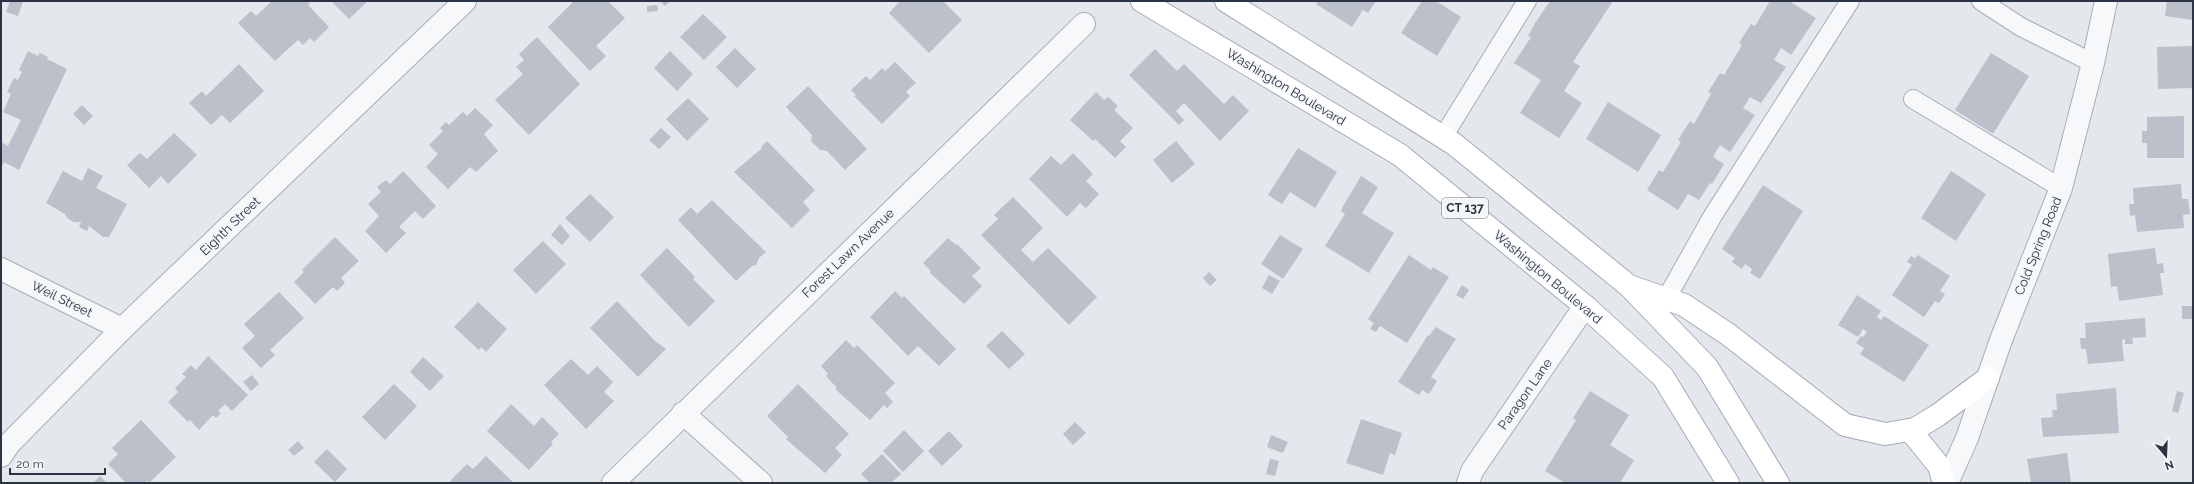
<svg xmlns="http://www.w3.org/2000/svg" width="2194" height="484" font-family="Raleway,sans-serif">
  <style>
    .building { fill: #bbc0ca }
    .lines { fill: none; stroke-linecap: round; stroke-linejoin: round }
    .lane-casing { stroke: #a9aeb7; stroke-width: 20 }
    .street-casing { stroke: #a9aeb7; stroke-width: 24 }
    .primary-casing { stroke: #a3abb8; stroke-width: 24 }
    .lane { stroke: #f7f8fa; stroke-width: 18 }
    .street { stroke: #f7f8fa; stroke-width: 22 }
    .primary { stroke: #fff; stroke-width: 22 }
    .labels { text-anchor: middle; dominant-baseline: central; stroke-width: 3; stroke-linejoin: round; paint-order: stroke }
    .shield { fill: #f4f6f9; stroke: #676e7b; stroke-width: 1 }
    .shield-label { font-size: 12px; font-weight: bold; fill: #2b3445 }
    .street-label { font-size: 13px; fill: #2b3445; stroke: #f4f6f9 }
  </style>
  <rect width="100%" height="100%" fill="#e4e7ec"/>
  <g class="building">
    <polygon points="10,1 23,1 18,16 6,12"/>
    <polygon points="272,1 307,1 310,4 308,5 329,27 314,42 310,38 303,45 298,40 275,61 238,23 251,11 256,16"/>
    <polygon points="331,1 368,1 349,19"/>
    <polygon points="574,1 608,1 625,18 596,46 606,56 590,71 548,27"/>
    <polygon points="660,1 670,1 665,6"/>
    <polygon points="900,1 943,1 962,20 929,53 889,13"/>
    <polygon points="1318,1 1376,1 1368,13 1363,10 1352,27 1316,4"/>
    <polygon points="1422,1 1436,1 1461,17 1437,56 1401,33"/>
    <polygon points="1550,1 1613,1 1573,62 1580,66 1564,91 1582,103 1559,138 1520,113 1541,80 1514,63 1531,37 1528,36 1535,23"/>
    <polygon points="1770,1 1789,1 1816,18 1791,55 1781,48 1774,60 1786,67 1761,103 1750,97 1743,108 1755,115 1730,152 1720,145 1713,157 1724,164 1712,184 1710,183 1699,200 1688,194 1678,210 1647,190 1659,170 1663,172 1681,142 1678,140 1690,121 1694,124 1711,94 1708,92 1720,73 1724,75 1742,45 1739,43 1751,24 1755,26"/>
    <polygon points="2167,1 2193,1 2193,20 2165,16"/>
    <polygon points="657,5 658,11 647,12 647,6"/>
    <polygon points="703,14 727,37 704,60 680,37"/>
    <polygon points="537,37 580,84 529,135 495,100 523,74 516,67 524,60 519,54"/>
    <polygon points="2193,46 2193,88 2158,89 2157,47"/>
    <polygon points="735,48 756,69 737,88 716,67"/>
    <polygon points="1155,49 1177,71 1184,64 1224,104 1233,95 1249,111 1220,141 1184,103 1176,111 1184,120 1179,125 1129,75"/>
    <polygon points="28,51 38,56 40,53 48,57 47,59 67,69 19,170 4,162 1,168 1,142 8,146 21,120 3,112 11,94 7,92 14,78 18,80 22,72 19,70"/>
    <polygon points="670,51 693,74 677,91 654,68"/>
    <polygon points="1991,53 2029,76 1993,134 1955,110"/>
    <polygon points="895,62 916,83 906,92 910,96 882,124 854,96 856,95 851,90 866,76 870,80 882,68 885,71"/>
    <polygon points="239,64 264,91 230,123 222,115 211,125 189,103 202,91 206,96"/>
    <polygon points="808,86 867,149 845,170 827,151 820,150 811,141 812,135 786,107"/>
    <polygon points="1096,92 1104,100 1108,97 1118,106 1114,110 1133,128 1120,141 1126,147 1115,158 1095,139 1093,141 1070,120"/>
    <polygon points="688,98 709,119 687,141 666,119"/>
    <polygon points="1608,102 1661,135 1638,172 1586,139"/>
    <polygon points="82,105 93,116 84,125 73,114"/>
    <polygon points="475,108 493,125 484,134 498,151 476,172 470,167 448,189 426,167 438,154 429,145 443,131 440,128 446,122 449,125 463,112 467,116"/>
    <polygon points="2184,116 2184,158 2147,158 2147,143 2142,143 2142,131 2147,131 2147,117"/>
    <polygon points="661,128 671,137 659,149 649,140"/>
    <polygon points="174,133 197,155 168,184 161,176 149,188 127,165 140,153 147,159"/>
    <polygon points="767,141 815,190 803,202 810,210 792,228 734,172 762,148 761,147"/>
    <polygon points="1176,141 1195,164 1172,183 1153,160"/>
    <polygon points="1298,148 1337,172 1315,208 1290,192 1282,204 1268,195"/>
    <polygon points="1073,153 1093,174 1086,181 1099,194 1086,208 1080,203 1067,217 1029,179 1051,156 1061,165"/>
    <polygon points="88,168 103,176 96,188 127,204 109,237 103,237 89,226 87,231 79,227 81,222 74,222 67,218 65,214 46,203 63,171 82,181"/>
    <polygon points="403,171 436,206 423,219 415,211 399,227 406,233 386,253 365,231 379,216 368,204 381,192 377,187 386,180 390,184"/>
    <polygon points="1951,171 1986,194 1956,241 1921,218"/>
    <polygon points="1361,176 1378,187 1362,213 1394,233 1369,273 1325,246 1345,214 1341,211 1342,208"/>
    <polygon points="2181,184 2182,199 2188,199 2190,214 2183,215 2184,228 2137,232 2135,215 2130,216 2129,204 2134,204 2133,188"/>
    <polygon points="1763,185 1803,211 1760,279 1750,273 1752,269 1745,264 1742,269 1732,262 1735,258 1722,249"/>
    <polygon points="590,194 614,217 590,242 565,218"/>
    <polygon points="1013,197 1043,228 1021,250 1033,262 1048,248 1097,297 1069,325 981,235 998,219 994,215"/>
    <polygon points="712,200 766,252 759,258 756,265 752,266 736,281 678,220 691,207 697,214"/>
    <polygon points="560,224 570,236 562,245 551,235"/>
    <polygon points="1280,235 1303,249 1283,279 1261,264"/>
    <polygon points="335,237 359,261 341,278 345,283 337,291 333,287 315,304 294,282 304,272 302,270"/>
    <polygon points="948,238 956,245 957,244 981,268 972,276 982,286 964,304 929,272 931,271 923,263"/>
    <polygon points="543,241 566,264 536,294 513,270"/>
    <polygon points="667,248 695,277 693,279 715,301 689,327 640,275"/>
    <polygon points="2155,248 2157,264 2163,263 2164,273 2160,273 2163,295 2119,301 2117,286 2111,287 2108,254"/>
    <polygon points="1409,255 1431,270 1433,267 1449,277 1407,343 1380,326 1376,332 1370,329 1374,323 1368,319"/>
    <polygon points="1918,255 1950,276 1940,291 1945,294 1939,303 1935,301 1924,317 1892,295 1912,265 1907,262 1911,256 1915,258"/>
    <polygon points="1209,272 1217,280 1210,286 1203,278"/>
    <polygon points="1269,275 1280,281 1272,294 1262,288"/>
    <polygon points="1462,285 1469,290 1463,299 1456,295"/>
    <polygon points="895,291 902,298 904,296 956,349 939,366 918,346 908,356 870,317"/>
    <polygon points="279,292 304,318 270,350 275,355 261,368 242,348 255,336 244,324"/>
    <polygon points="1857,295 1881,311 1877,317 1881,320 1884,316 1929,345 1904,382 1860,354 1864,348 1856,343 1861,336 1863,337 1867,332 1863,329 1858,337 1838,325"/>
    <polygon points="617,301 655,341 666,349 638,377 590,328"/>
    <polygon points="478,302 507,329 486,352 481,347 479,350 454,327"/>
    <rect x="2182" y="306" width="11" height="13"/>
    <polygon points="2145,318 2146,337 2132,338 2133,344 2125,344 2125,339 2122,340 2124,361 2088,364 2086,349 2081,349 2080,338 2086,338 2085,323"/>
    <polygon points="1436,327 1456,339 1431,377 1437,381 1429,394 1422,390 1419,395 1398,382 1428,335 1429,336"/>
    <polygon points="1002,331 1025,354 1009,369 986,346"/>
    <polygon points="846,340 854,348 857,345 895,383 885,393 893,402 887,408 884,405 870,420 835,389 837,388 826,376 828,374 821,366"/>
    <polygon points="208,356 248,395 232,411 225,404 218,411 221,413 216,418 213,415 199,430 190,420 188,422 168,402 178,392 175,388 186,377 182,374 191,365 196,370"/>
    <polygon points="423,357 444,376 430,391 410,372"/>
    <polygon points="571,359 588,375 597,366 613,382 604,392 614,401 586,429 544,385"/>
    <polygon points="252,375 259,384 251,391 243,382"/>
    <polygon points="394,384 417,406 385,440 362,417"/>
    <polygon points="798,384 849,434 835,448 842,455 825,473 786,439 788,437 767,416"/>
    <polygon points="2116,388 2119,433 2043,437 2041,418 2053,417 2052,410 2057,410 2056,394"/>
    <polygon points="1590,391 1629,415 1610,445 1634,460 1620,483 1565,483 1545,471 1576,420 1573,418"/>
    <polygon points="2177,391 2184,393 2178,413 2172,411"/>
    <polygon points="511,404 534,426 542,417 559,434 551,442 553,444 529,470 487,431"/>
    <polygon points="1361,419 1402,433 1395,455 1390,453 1383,475 1346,463"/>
    <polygon points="141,420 176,457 149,483 147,481 144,483 126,483 108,464 118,454 112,448"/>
    <polygon points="1075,422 1086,433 1073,445 1063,434"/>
    <polygon points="904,430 924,451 903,472 883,451"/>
    <polygon points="949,431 963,446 942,466 928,451"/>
    <polygon points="1271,435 1288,442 1283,453 1267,447"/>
    <polygon points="298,441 304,448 294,456 288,450"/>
    <polygon points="327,449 347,469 335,482 314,462"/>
    <polygon points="2067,453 2071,483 2031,483 2027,459"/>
    <polygon points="882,454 901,474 891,483 870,483 861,474"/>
    <polygon points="486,456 514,483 452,483 450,481 467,464 473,469"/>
    <polygon points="1270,459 1279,461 1275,476 1266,474"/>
    <polygon points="100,476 107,483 93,483"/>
  </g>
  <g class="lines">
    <defs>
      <g id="lane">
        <polyline points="1981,1 2021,27 2093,63"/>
        <polyline points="1913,99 2061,188"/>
        <polyline points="1443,137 1527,1"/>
        <polyline points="1666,299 1712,217 1850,1"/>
      </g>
      <g id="street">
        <polyline points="1,269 122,329"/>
        <polyline points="683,413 761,483"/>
        <polyline points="1,456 9,444 122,329 465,1"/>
        <polyline points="613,483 1084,24"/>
        <polyline points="1468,483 1472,471 1585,306"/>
        <polyline points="1947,483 1967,438 2001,340 2061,188 2093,63 2106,1"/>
      </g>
      <g id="primary">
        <polyline points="1142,1 1400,155 1585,306 1663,377 1728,483"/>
        <polyline points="1226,1 1454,144 1629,286 1707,367 1778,483"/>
        <polyline points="1632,287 1684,305 1729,335 1845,425 1885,434 1915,429 1938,415 1988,378"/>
        <polyline points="1910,430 1939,466 1944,483"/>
      </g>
    </defs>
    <use href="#lane" class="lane-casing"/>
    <use href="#street" class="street-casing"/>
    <use href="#primary" class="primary-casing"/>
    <use href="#lane" class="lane"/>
    <use href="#street" class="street"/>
    <use href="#primary" class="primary"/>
  </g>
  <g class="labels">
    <rect class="shield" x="1442" y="198" width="46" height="20" rx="3"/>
    <g class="shield-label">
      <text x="1465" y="208">CT 137</text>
    </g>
    <g class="street-label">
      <text transform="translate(1286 87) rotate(31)">Washington Boulevard</text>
      <text transform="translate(230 226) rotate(-44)">Eighth Street</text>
      <text transform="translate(2038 246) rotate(-68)">Cold Spring Road</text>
      <text transform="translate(848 253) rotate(-44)">Forest Lawn Avenue</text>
      <text transform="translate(1548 277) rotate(40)">Washington Boulevard</text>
      <text transform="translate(62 299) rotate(26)">Weil Street</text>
      <text transform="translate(1525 394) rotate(-55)">Paragon Lane</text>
    </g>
  </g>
  <rect width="2194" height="484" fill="none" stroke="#2b3445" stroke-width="4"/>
  <g transform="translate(2166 456) rotate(161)" stroke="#f4f6f9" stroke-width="3" paint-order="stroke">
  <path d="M0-3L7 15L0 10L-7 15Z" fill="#2b3445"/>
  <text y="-6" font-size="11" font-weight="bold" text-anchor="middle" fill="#2b3445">N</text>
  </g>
  <path d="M10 468v6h95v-6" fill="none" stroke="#2b3445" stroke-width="2"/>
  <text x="16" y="468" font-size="12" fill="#2b3445" stroke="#f4f6f9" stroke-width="3" paint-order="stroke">20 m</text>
</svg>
